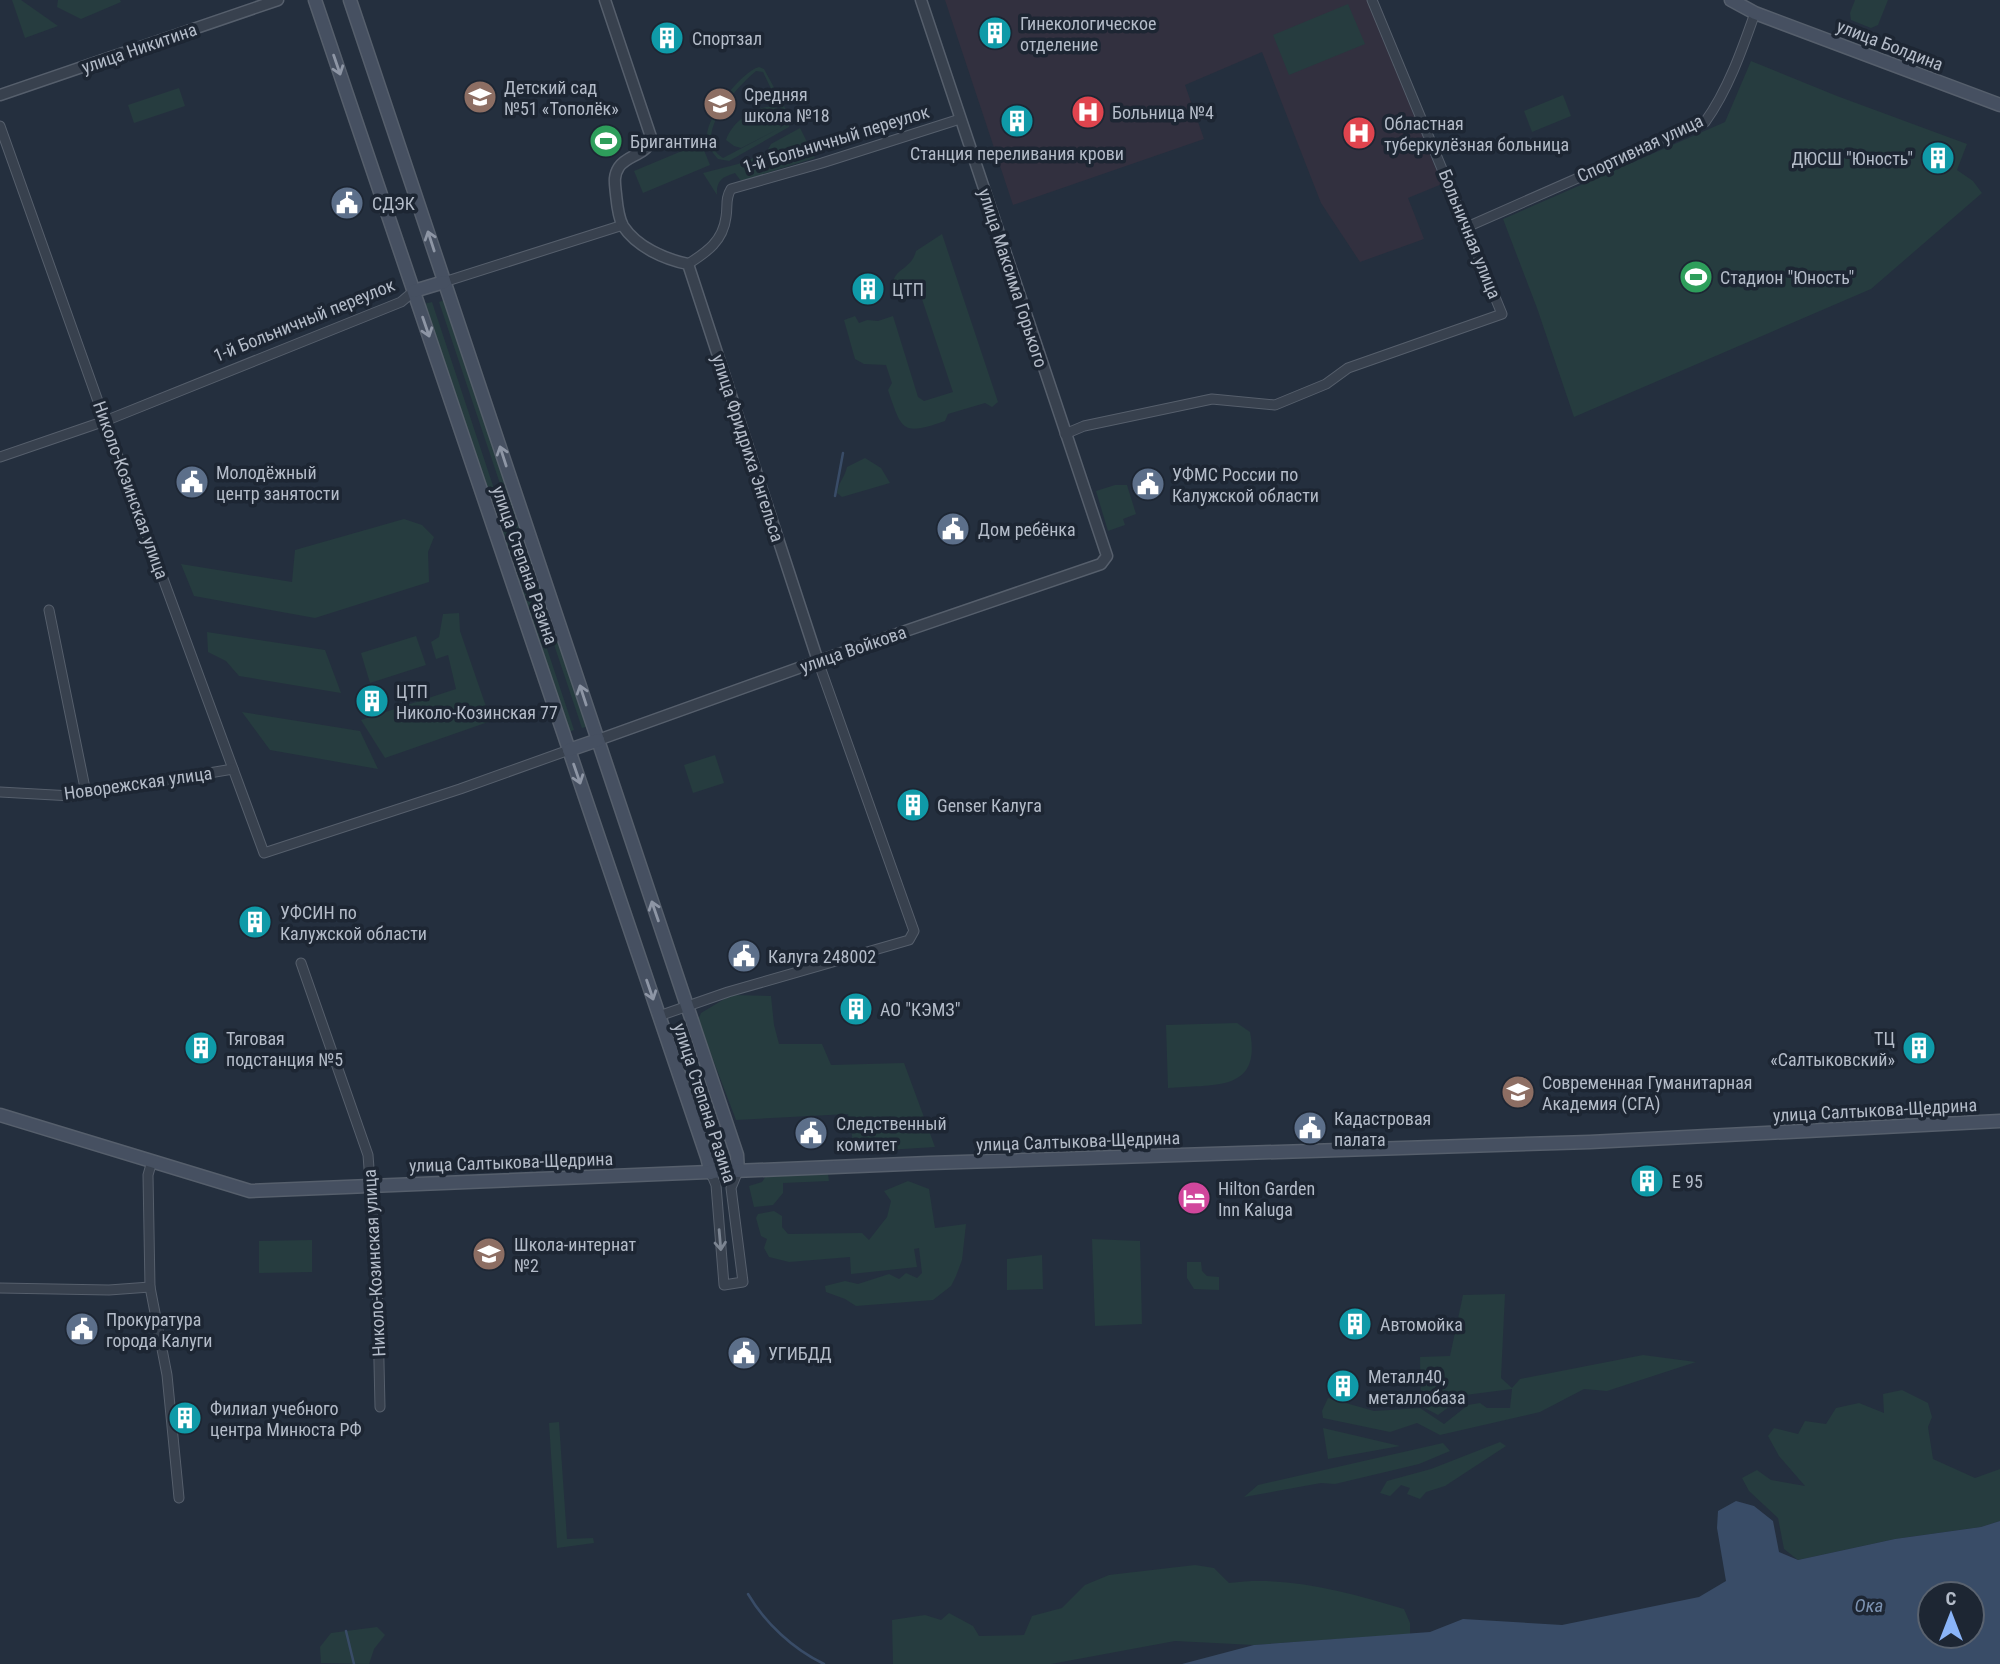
<svg xmlns="http://www.w3.org/2000/svg" width="2000" height="1664" font-family="'Roboto Condensed',sans-serif">
  <style>
    .medical { fill: #32303f }
    .green { fill: #263c3f; fill-rule: evenodd }
    .water { fill: #394c67; fill-rule: evenodd }
    .lines { fill: none; stroke-linecap: round; stroke-linejoin: round }
    .stream { stroke: #394c67; stroke-width: 2.5 }
    .minor-casing { stroke: #565f6c; stroke-width: 11 }
    .tertiary-casing { stroke: #565f6c; stroke-width: 13 }
    .secondary-casing { stroke: #565f6c; stroke-width: 15 }
    .minor { stroke: #38414e; stroke-width: 9 }
    .tertiary { stroke: #38414e; stroke-width: 10 }
    .secondary { stroke: #465061; stroke-width: 12 }
    .oneway { stroke: #8e96a5 }
    .oneway2 { stroke: #7c8592 }
    .labels { text-anchor: middle; dominant-baseline: central; stroke-width: 7; stroke-linejoin: round; paint-order: stroke }
    .poi-label { font-size: 18px; fill: #b4bcc9; stroke: #1d2633; text-anchor: start }
    .street-label { font-size: 18px; fill: #b4bcc9; stroke: #1d2633 }
    .water-label { font-size: 19px; font-style: italic; fill: #7c92b1; stroke: #1d2633 }
  </style>
  <rect width="100%" height="100%" fill="#242f3e"/>
  <polygon class="medical" points="945,0 1367,0 1442,184 1408,198 1424,239 1360,262 1321,203 1262,52 1185,85 1204,139 1013,205"/>
  <g class="green">
    <polygon points="12,0 21,0 58,26 25,38"/>
    <polygon points="58,0 120,0 121,2 81,19 57,7"/>
    <polygon points="1855,0 1888,0 1878,25 1871,28 1851,20 1850,13"/>
    <polygon points="1348,4 1365,44 1289,75 1273,35"/>
    <polygon points="1751,61 1837,96 1967,144 1957,170 1973,181 1982,193 1871,289 1574,417 1537,308 1503,219 1725,122"/>
    <path d="M759 67 764 69 790 117 789 127 729 161 718 159C712 153 707 144 707 135 708 115 741 72 759 67ZM756 71 763 72 787 122 780 128C795 91 737 107 726 140L734 146 741 148 780 128 723 158C689 137 737 87 756 71Z"/>
    <polygon points="179,88 185,106 134,123 128,105"/>
    <polygon points="1563,95 1571,116 1532,132 1524,111"/>
    <path d="M800 128 815 158 741 181 735 173C722 177 716 181 717 195L703 173 738 164 766 153 771 144Z"/>
    <polygon points="701,143 710,165 643,193 634,171"/>
    <path d="M942 234 998 402 992 407 985 403 948 414 945 421C902 436 902 431 888 390L892 383 886 365 864 364 855 359 844 320 855 316 859 323 867 320 878 321 893 316 918 397 924 401 953 392 919 290 894 297C887 266 910 274 916 251Z"/>
    <polygon points="447,299 589,726 582,728 439,302"/>
    <polygon points="432,302 574,730 569,732 424,304"/>
    <path d="M865 458 881 468 890 483 842 497 837 493C838 483 845 477 847 467Z"/>
    <polygon points="1115,485 1127,485 1136,514 1123,519 1125,525 1108,531 1096,491"/>
    <polygon points="404,519 422,525 434,537 428,552 429,582 315,618 194,596 181,564 292,582 295,550"/>
    <polygon points="459,613 460,631 491,721 385,758 361,720 456,689 448,655 436,659 431,642 439,637 443,614"/>
    <polygon points="207,632 325,650 341,693 239,676 226,661 208,652"/>
    <polygon points="416,636 426,665 370,683 361,653"/>
    <polygon points="242,712 360,731 378,769 270,750"/>
    <polygon points="715,755 724,783 693,793 684,765"/>
    <polygon points="731,995 771,996 774,1025 779,1044 822,1044 831,1065 904,1063 935,1147 855,1152 848,1114 736,1120 698,1020 701,1013"/>
    <path d="M1237 1023 1250 1032C1262 1093 1212 1084 1168 1088L1166 1025Z"/>
    <polygon points="828,1174 829,1181 783,1183 783,1193 773,1205 754,1207 749,1186 762,1182 766,1176"/>
    <polygon points="908,1181 929,1189 935,1228 966,1224 962,1260 956,1276 951,1286 933,1300 856,1306 845,1299 826,1292 825,1286 845,1281 858,1284 889,1274 899,1279 906,1273 917,1278 922,1273 919,1248 914,1249 917,1267 851,1274 850,1257 789,1262 769,1257 764,1248 767,1239 761,1236 756,1218 758,1214 774,1211 782,1216 782,1227 788,1234 862,1233 869,1240 887,1217 891,1201 884,1191"/>
    <polygon points="1092,1239 1140,1241 1142,1324 1095,1326"/>
    <polygon points="312,1240 312,1272 259,1273 259,1241"/>
    <polygon points="1042,1255 1043,1289 1007,1290 1007,1259"/>
    <polygon points="1187,1262 1201,1262 1202,1271 1207,1276 1219,1277 1219,1290 1194,1289 1187,1278"/>
    <polygon points="1505,1294 1501,1378 1512,1388 1520,1379 1643,1355 1696,1362 1607,1391 1584,1389 1540,1412 1440,1435 1417,1423 1390,1432 1323,1418 1322,1411 1328,1398 1374,1411 1420,1408 1444,1424 1468,1405 1480,1403 1487,1408 1510,1408 1512,1389 1465,1395 1438,1415 1421,1406 1420,1357 1450,1356 1463,1295"/>
    <polygon points="1902,1390 1928,1403 1932,1417 1928,1427 1933,1459 1975,1478 2000,1469 2000,1521 1981,1527 1895,1539 1798,1560 1784,1549 1778,1518 1749,1491 1742,1478 1757,1470 1771,1480 1805,1486 1779,1456 1768,1436 1774,1428 1798,1434 1805,1421 1826,1424 1836,1408 1859,1403 1884,1413 1883,1394"/>
    <polygon points="559,1422 567,1539 593,1538 594,1543 557,1548 549,1423"/>
    <polygon points="1323,1428 1400,1446 1328,1459"/>
    <polygon points="1500,1442 1506,1446 1445,1486 1426,1492 1420,1499 1407,1494 1410,1488 1401,1485 1390,1496 1380,1493 1387,1481 1431,1469"/>
    <polygon points="1443,1443 1450,1451 1419,1464 1335,1484 1321,1483 1244,1497 1258,1485"/>
    <path d="M1195 1565 1214 1568 1229 1583C1287 1575 1348 1592 1404 1609L1410 1623V1634L1254 1645 1175 1641 1051 1664H893L892 1620 925 1615 941 1620 949 1613 973 1626 979 1636 1024 1635 1032 1616 1062 1608 1085 1585 1109 1575Z"/>
    <polygon points="377,1627 385,1635 374,1649 369,1664 321,1663 320,1647 331,1633"/>
  </g>
  <path class="water" d="M1736 1501 1754 1506 1773 1521 1779 1552 1798 1560 1895 1539 1981 1527 2000 1521V1664H1182L1254 1645 1430 1632 1463 1619 1562 1625 1699 1597 1726 1581 1717 1528 1718 1511ZM1930 1594H1972V1636H1930Z"/>
  <g class="lines">
    <g class="stream">
      <polyline points="835,496 843,453"/>
      <path d="M748 1594C765 1623 793 1649 824 1664"/>
      <polyline points="346,1631 354,1664"/>
    </g>
    <defs>
      <g id="minor">
        <polyline points="0,126 105,421 264,853 460,789 569,750"/>
        <path d="M1467 227 1705 122C1728 90 1742 50 1755 13"/>
        <path d="M688 264C707 252 723 241 726 217 728 205 725 199 731 189L822 163 960 119"/>
        <polyline points="444,282 623,225"/>
        <polyline points="1065,434 1084,426 1212,399 1275,405 1326,384 1348,368 1502,314 1372,0"/>
        <polyline points="0,457 105,421 401,302 414,291"/>
        <polyline points="49,610 86,793"/>
        <polyline points="0,792 72,796 233,769"/>
        <polyline points="301,963 368,1155 377,1275 380,1407"/>
        <polyline points="659,1016 728,992 909,940 914,931 818,661"/>
        <polyline points="152,1161 148,1175 150,1287 167,1375 179,1498"/>
        <polyline points="711,1173 716,1185 724,1285 743,1282 731,1188 738,1171"/>
        <polyline points="0,1288 109,1290 150,1287"/>
      </g>
      <g id="tertiary">
        <path d="M605 0 652 140C644 156 627 155 619 167 613 176 615 184 616 194 617 204 618 217 623 226 637 247 664 259 688 264L818 661"/>
        <polyline points="0,95 278,0"/>
        <polyline points="598,740 818,661 1101,564 1107,556 921,0"/>
      </g>
      <g id="secondary">
        <polyline points="315,0 707,1157 711,1173"/>
        <polyline points="350,0 737,1155 738,1171"/>
        <polyline points="1731,0 1755,13 2000,105"/>
        <polyline points="414,291 444,282"/>
        <polyline points="569,750 598,740"/>
        <polyline points="0,1115 250,1191 929,1163 1590,1142 2000,1121"/>
      </g>
    </defs>
    <use href="#minor" class="minor-casing"/>
    <use href="#tertiary" class="tertiary-casing"/>
    <use href="#secondary" class="secondary-casing"/>
    <use href="#minor" class="minor"/>
    <use href="#tertiary" class="tertiary"/>
    <use href="#secondary" class="secondary"/>
  </g>
  <defs><path id="oneway-shaft" d="M-6 0H5M1.5-3L5.5 0L1.5 3" fill="none" stroke-width="1.6" stroke-linecap="round" stroke-linejoin="round" transform="scale(1.75)"/></defs>
  <g class="oneway">
    <use href="#oneway-shaft" transform="translate(337 65) rotate(71)"/>
    <use href="#oneway-shaft" transform="translate(431 241) rotate(-108)"/>
    <use href="#oneway-shaft" transform="translate(426 327) rotate(71)"/>
    <use href="#oneway-shaft" transform="translate(503 456) rotate(-108)"/>
    <use href="#oneway-shaft" transform="translate(583 695) rotate(-108)"/>
    <use href="#oneway-shaft" transform="translate(577 774) rotate(71)"/>
    <use href="#oneway-shaft" transform="translate(655 911) rotate(-109)"/>
    <use href="#oneway-shaft" transform="translate(650 990) rotate(71)"/>
  </g>
  <use class="oneway2" href="#oneway-shaft" transform="translate(720 1240) rotate(85)"/>
  <defs>
    <symbol id="building-disc" viewBox="-11 -11 22 22"><circle r="9.5" fill="#0f9aa8" stroke="#1d2633"/><path d="M-4-6H4V6H1V3H-1V6H-4ZM-2.5-4.3h1.7v1.8h-1.7ZM.8-4.3h1.7v1.8H.8ZM-2.5-1h1.7V.8h-1.7ZM.8-1h1.7V.8H.8Z" fill="#fff"/></symbol>
    <symbol id="school-disc" viewBox="-11 -11 22 22"><circle r="9.5" fill="#8d6e63" stroke="#1d2633"/><path d="M0-5L7-2L0 1L-7-2ZM-4 1L0 2.5L4 1V4Q0 6-4 4Z" fill="#fff"/></symbol>
    <symbol id="hospital-disc" viewBox="-11 -11 22 22"><circle r="9.5" fill="#e0444e" stroke="#1d2633"/><path d="M-5-5h3v3.5h4V-5h3V5h-3V1.5h-4V5h-3Z" fill="#fff"/></symbol>
    <symbol id="stadium-disc" viewBox="-11 -11 22 22"><circle r="9.5" fill="#2e9e5b" stroke="#1d2633"/><path d="M0-5a6.5 5 0 1 0 0 10a6.5 5 0 1 0 0-10ZM-3.5-1.8h7v3.6h-7Z" fill="#fff"/></symbol>
    <symbol id="civic-disc" viewBox="-11 -11 22 22"><circle r="9.5" fill="#5c6f8a" stroke="#1d2633"/><path d="M-.6-6.5H3V-4.5H.6V-3L4-1V1h2V6H-6V1h2V-1L-.6-3ZM-1.2 2.5V6h2.4V2.5Z" fill="#fff"/></symbol>
    <symbol id="university-disc" viewBox="-11 -11 22 22"><circle r="9.5" fill="#8d6e63" stroke="#1d2633"/><path d="M0-5L7-2L0 1L-7-2ZM-4 1L0 2.5L4 1V4Q0 6-4 4Z" fill="#fff"/></symbol>
    <symbol id="hotel-disc" viewBox="-11 -11 22 22"><circle r="9.5" fill="#d1479c" stroke="#1d2633"/><path d="M-6-4.5h1.5V1H6V5H4.5V3h-9V5H-6ZM-4 0a1.8 1.8 0 1 1 3.6 0ZM.5 0V-2.5h3Q6-2.5 6 0Z" fill="#fff"/></symbol>
  </defs>
  <g fill-rule="evenodd">
    <use href="#building-disc" x="976" y="14" width="38" height="38"/>
    <use href="#building-disc" x="648" y="19" width="38" height="38"/>
    <use href="#school-disc" x="461" y="78" width="38" height="38"/>
    <use href="#school-disc" x="701" y="85" width="38" height="38"/>
    <use href="#hospital-disc" x="1069" y="93" width="38" height="38"/>
    <use href="#building-disc" x="998" y="102" width="38" height="38"/>
    <use href="#hospital-disc" x="1340" y="114" width="38" height="38"/>
    <use href="#stadium-disc" x="587" y="122" width="38" height="38"/>
    <use href="#building-disc" x="1919" y="139" width="38" height="38"/>
    <use href="#civic-disc" x="328" y="184" width="38" height="38"/>
    <use href="#stadium-disc" x="1677" y="258" width="38" height="38"/>
    <use href="#building-disc" x="849" y="270" width="38" height="38"/>
    <use href="#civic-disc" x="173" y="463" width="38" height="38"/>
    <use href="#civic-disc" x="1129" y="465" width="38" height="38"/>
    <use href="#civic-disc" x="934" y="510" width="38" height="38"/>
    <use href="#building-disc" x="353" y="682" width="38" height="38"/>
    <use href="#building-disc" x="894" y="786" width="38" height="38"/>
    <use href="#building-disc" x="236" y="903" width="38" height="38"/>
    <use href="#civic-disc" x="725" y="937" width="38" height="38"/>
    <use href="#building-disc" x="837" y="990" width="38" height="38"/>
    <use href="#building-disc" x="182" y="1029" width="38" height="38"/>
    <use href="#building-disc" x="1900" y="1029" width="38" height="38"/>
    <use href="#university-disc" x="1499" y="1073" width="38" height="38"/>
    <use href="#civic-disc" x="1291" y="1109" width="38" height="38"/>
    <use href="#civic-disc" x="792" y="1114" width="38" height="38"/>
    <use href="#building-disc" x="1628" y="1162" width="38" height="38"/>
    <use href="#hotel-disc" x="1175" y="1179" width="38" height="38"/>
    <use href="#school-disc" x="470" y="1235" width="38" height="38"/>
    <use href="#building-disc" x="1336" y="1305" width="38" height="38"/>
    <use href="#civic-disc" x="63" y="1310" width="38" height="38"/>
    <use href="#civic-disc" x="725" y="1334" width="38" height="38"/>
    <use href="#building-disc" x="1324" y="1367" width="38" height="38"/>
    <use href="#building-disc" x="166" y="1399" width="38" height="38"/>
  </g>
  <g class="labels">
    <g class="poi-label">
      <text x="1020" y="23">Гинекологическое<tspan x="1020" dy="21">отделение</tspan></text>
      <text x="692" y="38">Спортзал</text>
      <text x="504" y="87">Детский сад<tspan x="504" dy="21">№51 «Тополёк»</tspan></text>
      <text x="744" y="94">Средняя<tspan x="744" dy="21">школа №18</tspan></text>
      <text x="1112" y="112">Больница №4</text>
      <text x="1384" y="123">Областная<tspan x="1384" dy="21">туберкулёзная больница</tspan></text>
      <text x="630" y="141">Бригантина</text>
      <text x="1017" y="153" text-anchor="middle">Станция переливания крови</text>
      <text x="1913" y="158" text-anchor="end">ДЮСШ "Юность"</text>
      <text x="372" y="203">СДЭК</text>
      <text x="1720" y="277">Стадион "Юность"</text>
      <text x="892" y="289">ЦТП</text>
      <text x="216" y="472">Молодёжный<tspan x="216" dy="21">центр занятости</tspan></text>
      <text x="1172" y="474">УФМС России по<tspan x="1172" dy="21">Калужской области</tspan></text>
      <text x="978" y="529">Дом ребёнка</text>
      <text x="396" y="691">ЦТП<tspan x="396" dy="21">Николо-Козинская 77</tspan></text>
      <text x="937" y="805">Genser Калуга</text>
      <text x="280" y="912">УФСИН по<tspan x="280" dy="21">Калужской области</tspan></text>
      <text x="768" y="956">Калуга 248002</text>
      <text x="880" y="1009">АО "КЭМЗ"</text>
      <text x="226" y="1038">Тяговая<tspan x="226" dy="21">подстанция №5</tspan></text>
      <text x="1895" y="1038" text-anchor="end">ТЦ<tspan x="1895" dy="21">«Салтыковский»</tspan></text>
      <text x="1542" y="1082">Современная Гуманитарная<tspan x="1542" dy="21">Академия (СГА)</tspan></text>
      <text x="1334" y="1118">Кадастровая<tspan x="1334" dy="21">палата</tspan></text>
      <text x="836" y="1123">Следственный<tspan x="836" dy="21">комитет</tspan></text>
      <text x="1672" y="1181">Е 95</text>
      <text x="1218" y="1188">Hilton Garden<tspan x="1218" dy="21">Inn Kaluga</tspan></text>
      <text x="514" y="1244">Школа-интернат<tspan x="514" dy="21">№2</tspan></text>
      <text x="106" y="1319">Прокуратура<tspan x="106" dy="21">города Калуги</tspan></text>
      <text x="1380" y="1324">Автомойка</text>
      <text x="768" y="1353">УГИБДД</text>
      <text x="1368" y="1376">Металл40,<tspan x="1368" dy="21">металлобаза</tspan></text>
      <text x="210" y="1408">Филиал учебного<tspan x="210" dy="21">центра Минюста РФ</tspan></text>
    </g>
    <g class="street-label">
      <text transform="translate(1890 45) rotate(21)">улица Болдина</text>
      <text transform="translate(139 48) rotate(-19)">улица Никитина</text>
      <text transform="translate(836 139) rotate(-17)">1-й Больничный переулок</text>
      <text transform="translate(1640 148) rotate(-25)">Спортивная улица</text>
      <text transform="translate(1470 234) rotate(68)">Больничная улица</text>
      <text transform="translate(1013 278) rotate(72)">улица Максима Горького</text>
      <text transform="translate(304 320) rotate(-22)">1-й Больничный переулок</text>
      <text transform="translate(748 448) rotate(72)">улица Фридриха Энгельса</text>
      <text transform="translate(131 490) rotate(70)">Николо-Козинская улица</text>
      <text transform="translate(525 565) rotate(71)">улица Степана Разина</text>
      <text transform="translate(853 649) rotate(-19)">улица Войкова</text>
      <text transform="translate(138 783) rotate(-8)">Новорежская улица</text>
      <text transform="translate(705 1103) rotate(72)">улица Степана Разина</text>
      <text transform="translate(1875 1110) rotate(-3)">улица Салтыкова-Щедрина</text>
      <text transform="translate(1078 1141) rotate(-2)">улица Салтыкова-Щедрина</text>
      <text transform="translate(511 1162) rotate(-2)">улица Салтыкова-Щедрина</text>
      <text transform="translate(374 1263) rotate(-93)">Николо-Козинская улица</text>
    </g>
    <g class="water-label">
      <text x="1869" y="1605">Ока</text>
    </g>
  </g>
  <g transform="translate(1951 1615)"><circle r="33" fill="#1d2633" stroke="#59626f" stroke-width="2"/>
  <path d="M0-5L12 26L0 18L-12 26Z" fill="#8ab4f8"/>
  <text y="-10" font-size="19" font-weight="bold" text-anchor="middle" fill="#b4bcc9">С</text>
  </g>
</svg>
